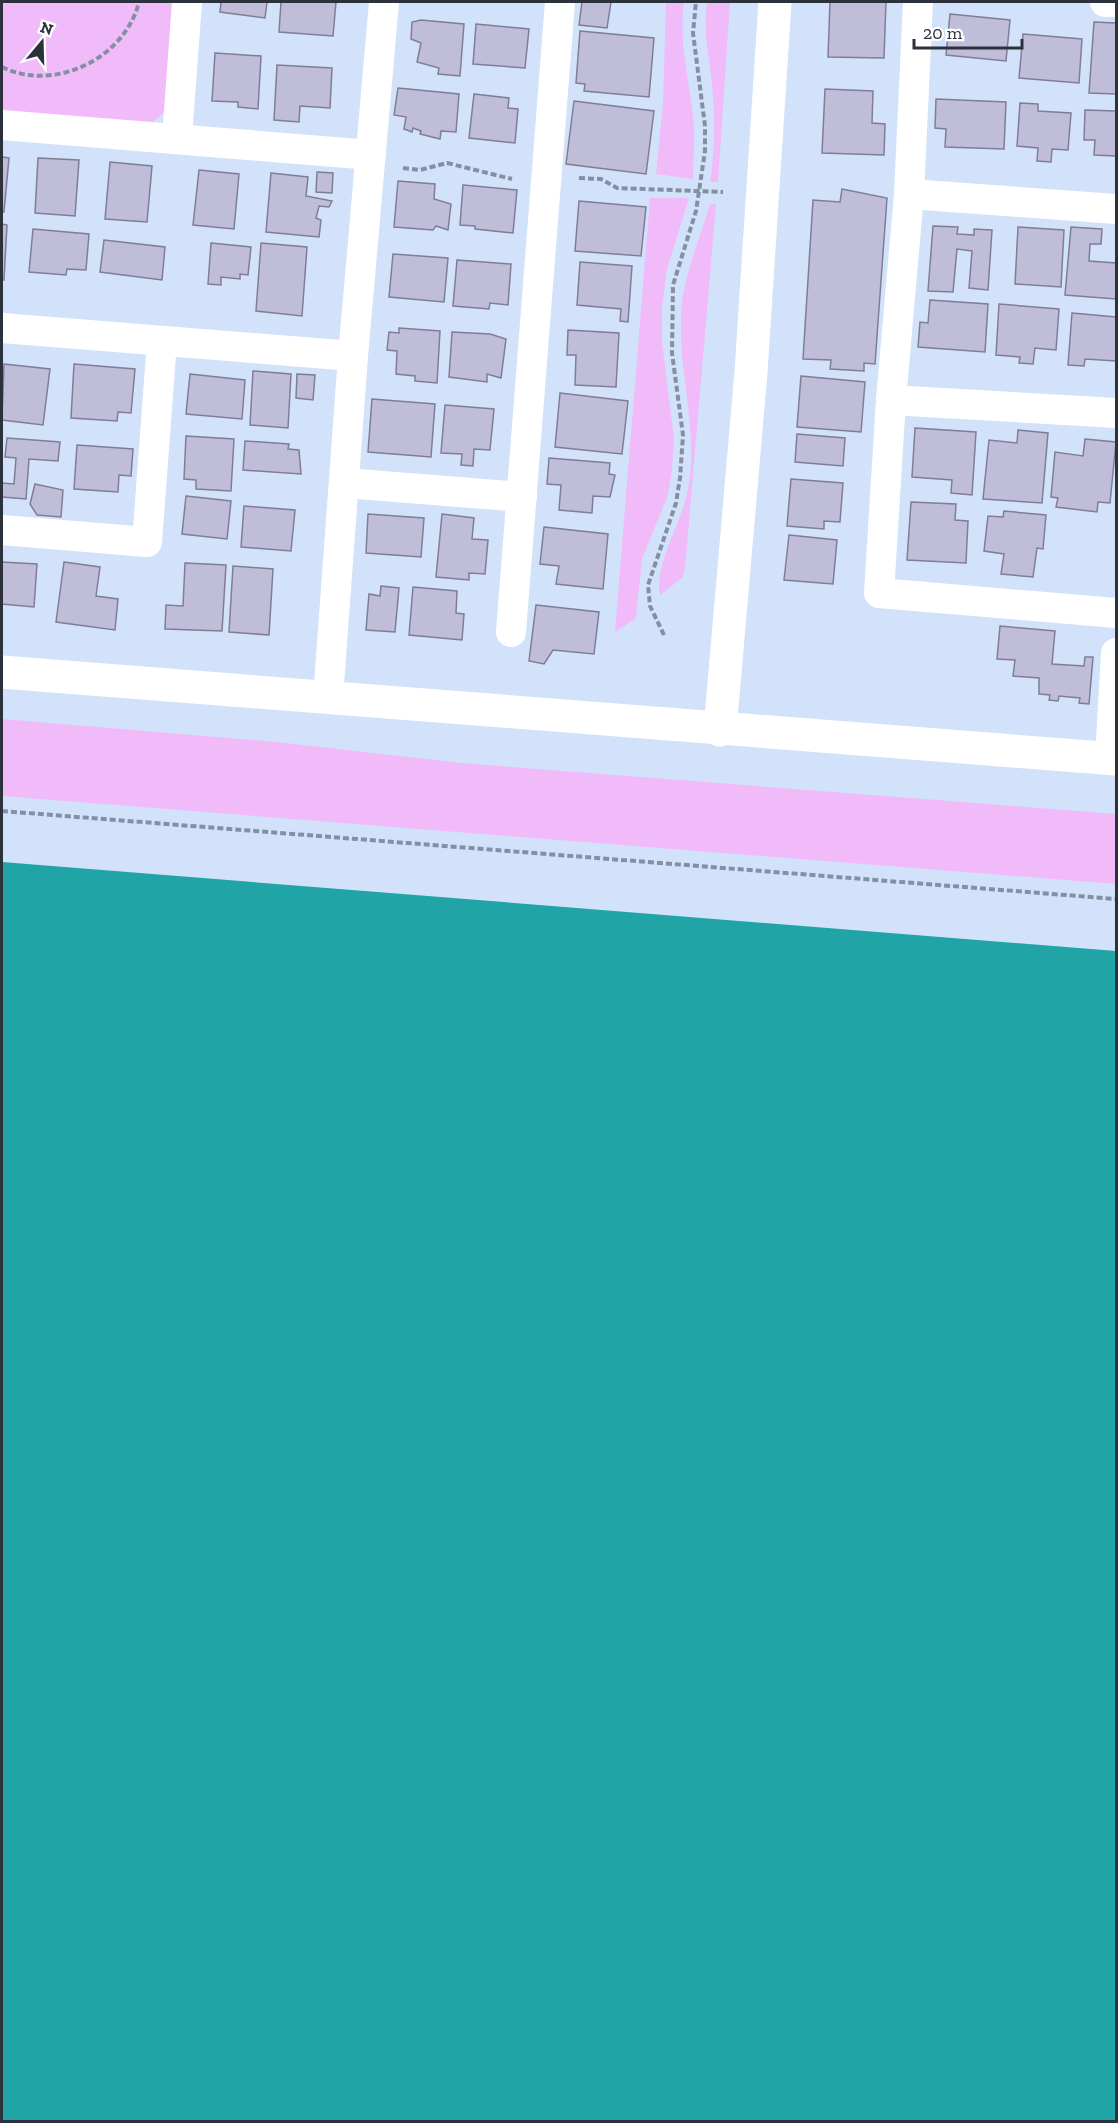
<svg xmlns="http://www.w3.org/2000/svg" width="1118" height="2123" font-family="'Zilla Slab',serif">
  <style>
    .green { fill: #f1bbf9 }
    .water { fill: #20a4a5 }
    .building { fill: #c0bdd8; stroke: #807d97; stroke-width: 1.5 }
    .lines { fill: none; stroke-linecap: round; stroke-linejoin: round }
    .path { stroke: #8490a2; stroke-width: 4; stroke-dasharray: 6 3; stroke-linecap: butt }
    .minor { stroke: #fff; stroke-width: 30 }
    .tertiary { stroke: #fff; stroke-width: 33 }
  </style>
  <rect width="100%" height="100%" fill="#d2e2fb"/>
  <g class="green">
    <polygon points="2,2 174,2 166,111 153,122 2,111"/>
    <path d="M666 2H684C678 44 691 85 694 127 695 144 693 162 693 179L656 174 663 103Z"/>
    <path d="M707 2H730L718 182H710C715 150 715 116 712 84 709 53 703 34 707 2Z"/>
    <polygon points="650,198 689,198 667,269 662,307 662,342 674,439 672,468 668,495 642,559 636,618 615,632"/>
    <path d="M710 204H716L685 569 682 578 660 595C654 567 679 526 686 498 701 438 679 380 681 320 681 280 699 242 710 204Z"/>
    <polygon points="2,719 277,742 461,763 1116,814 1116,884 2,796"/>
  </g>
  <polygon class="water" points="2,862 1116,951 1116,2121 2,2121"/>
  <g class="building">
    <polygon points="221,2 267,2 265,18 220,12"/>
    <polygon points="281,2 336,2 333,36 279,32"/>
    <polygon points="582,2 611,2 607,28 579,25"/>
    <polygon points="830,2 886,2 884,58 828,57"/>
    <polygon points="950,14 1010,20 1006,61 946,55"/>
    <polygon points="421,20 464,24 460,76 438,74 439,68 417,62 421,43 411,39 412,22"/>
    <polygon points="1094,22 1116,23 1116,94 1089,93"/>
    <polygon points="476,24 529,29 525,68 473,64"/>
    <polygon points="580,31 654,38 649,97 584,91 585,84 576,83"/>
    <polygon points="1023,34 1082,39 1079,83 1019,78"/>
    <polygon points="215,53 261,56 258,109 238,107 238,102 212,101"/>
    <polygon points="277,65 332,68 330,108 300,106 299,122 274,120"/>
    <polygon points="398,88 459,94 456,132 441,131 440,139 420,134 421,131 413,128 412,132 404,129 406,117 394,115"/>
    <polygon points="825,89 873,91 872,123 885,124 884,155 822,153"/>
    <polygon points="474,94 509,98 508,108 518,109 515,143 469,138"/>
    <polygon points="936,99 1006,102 1004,149 945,147 946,129 935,128"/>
    <polygon points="574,101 654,111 646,174 566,164"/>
    <polygon points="1020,103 1038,104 1038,111 1071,113 1068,150 1052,149 1051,162 1037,161 1038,148 1017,146"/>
    <polygon points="1085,110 1116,111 1116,161 1116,156 1094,155 1095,140 1084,140"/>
    <polygon points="2,157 9,158 4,212 2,212"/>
    <polygon points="38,158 79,160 75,216 35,213"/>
    <polygon points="110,162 152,166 147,222 105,219"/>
    <polygon points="199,170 239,174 234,229 193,225"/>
    <polygon points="317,172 333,173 332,193 316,192"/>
    <polygon points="271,173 308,177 306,196 332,201 329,207 319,206 316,218 321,220 319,237 266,232"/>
    <polygon points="398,181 435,184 434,199 451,204 448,230 436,226 433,230 394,227"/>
    <polygon points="463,185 517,190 513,233 475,229 475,226 460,225"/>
    <polygon points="842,189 887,198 875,364 864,363 864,371 830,369 831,360 803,359 813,200 840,202"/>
    <polygon points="579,201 646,207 641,256 575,251"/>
    <polygon points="2,224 7,225 4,280 2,280"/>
    <polygon points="933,226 958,227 957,234 974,235 974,229 992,230 988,290 969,288 972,251 957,249 953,292 928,291"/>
    <polygon points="1018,227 1064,230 1061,287 1015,284"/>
    <polygon points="1071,227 1102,229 1101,244 1090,244 1089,261 1116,263 1116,299 1065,295"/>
    <polygon points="33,229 89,234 86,270 67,269 66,275 29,272"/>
    <polygon points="104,240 165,247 162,280 100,272"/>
    <polygon points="211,243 251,247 248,275 240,274 240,279 221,277 221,285 208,284"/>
    <polygon points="261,243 307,247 302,316 256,311"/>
    <polygon points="393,254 448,258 444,302 389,297"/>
    <polygon points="457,260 511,264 508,305 490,303 489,309 453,306"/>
    <polygon points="580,262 632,266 628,322 620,321 621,309 577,305"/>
    <polygon points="930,300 988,304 985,352 918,347 920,322 928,323"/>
    <polygon points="999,304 1059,309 1056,350 1035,348 1033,364 1019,363 1020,357 996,355"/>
    <polygon points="1072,313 1116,317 1116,361 1085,359 1084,366 1068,365"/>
    <polygon points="399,328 440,331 437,383 415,381 415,376 396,374 397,351 387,350 389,332 399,333"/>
    <polygon points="568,330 619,333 616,387 575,385 576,355 567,355"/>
    <polygon points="452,332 490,334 506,339 501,378 487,374 487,382 449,377"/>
    <polygon points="4,364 50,369 43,425 2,420"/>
    <polygon points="74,364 135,369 131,413 118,412 117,421 71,418"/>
    <polygon points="253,371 291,374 288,428 250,425"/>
    <polygon points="190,374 245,380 242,419 186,414"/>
    <polygon points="297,374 315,375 313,400 296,398"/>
    <polygon points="801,376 865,382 861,432 797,427"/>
    <polygon points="560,393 628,401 622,454 555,447"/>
    <polygon points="372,399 435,404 431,457 368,452"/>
    <polygon points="445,405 494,409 490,450 474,449 473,466 461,465 462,454 441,453"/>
    <polygon points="915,428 976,432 972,495 951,493 952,480 912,477"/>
    <polygon points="1018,430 1048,433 1042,503 983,499 989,440 1017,443"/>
    <polygon points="797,434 845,438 843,466 795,462"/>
    <polygon points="186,436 234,439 231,491 196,489 196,480 184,479"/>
    <polygon points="7,438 60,442 58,461 29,459 26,499 2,497 2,483 14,484 16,458 5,457"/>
    <polygon points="1085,439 1116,442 1110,503 1098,502 1097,512 1056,507 1058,498 1051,497 1055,452 1083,456"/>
    <polygon points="245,441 289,444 288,449 299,450 301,474 243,470"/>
    <polygon points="77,445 133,449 131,476 119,475 118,492 74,489"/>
    <polygon points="549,458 610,463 609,474 615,475 610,497 593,496 592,513 559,510 561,485 547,484"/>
    <polygon points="791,479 843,483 840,522 824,521 824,529 787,526"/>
    <polygon points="35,484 63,490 61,517 37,515 30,504"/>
    <polygon points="186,496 231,501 227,539 182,534"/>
    <polygon points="911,502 956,504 955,520 968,521 966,563 907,560"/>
    <polygon points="244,506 295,510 291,551 241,547"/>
    <polygon points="1004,511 1046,515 1043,549 1037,548 1033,577 1001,574 1004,554 984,551 988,516 1003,517"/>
    <polygon points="368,514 424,518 421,557 366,553"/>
    <polygon points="442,514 474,518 472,539 488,540 485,574 469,573 469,580 436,577"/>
    <polygon points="544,527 608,534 603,589 556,584 559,566 540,564"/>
    <polygon points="789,535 837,540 833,584 784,580"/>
    <polygon points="2,562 37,564 34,607 2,604"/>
    <polygon points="64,562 100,567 96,596 118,599 115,630 56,622"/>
    <polygon points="185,563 226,565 222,631 165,629 166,605 183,606"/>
    <polygon points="233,566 273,569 269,635 229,632"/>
    <polygon points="381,586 399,588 395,632 366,630 369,594 380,596"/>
    <polygon points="413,587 457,591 456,613 464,614 462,640 409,635"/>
    <polygon points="536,605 599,612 594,654 553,650 544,664 529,661"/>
    <polygon points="1000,626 1055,631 1052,664 1084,666 1085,657 1093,657 1089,704 1079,703 1080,698 1059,696 1058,701 1049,700 1050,695 1039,694 1039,678 1013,676 1015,660 997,659"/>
  </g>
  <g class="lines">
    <g class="path">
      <path d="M2 67C55 93 125 58 139 2"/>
      <polyline points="403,168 420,170 447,163 512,179"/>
      <polyline points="579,178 601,179 617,188 723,192"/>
      <polyline points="664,635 650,606 648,585 676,503 680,478 683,435 672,353 673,285 696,211 705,151 705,126 693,33 696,2"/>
      <polyline points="2,811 1116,899"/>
    </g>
    <g class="minor">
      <polyline points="918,2 909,194 891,400 879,593 1116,613"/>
      <polyline points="1105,2 1116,2"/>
      <polyline points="2,125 371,155"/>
      <polyline points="177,137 187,2"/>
      <polyline points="909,194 1116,209"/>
      <polyline points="2,328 353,356"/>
      <polyline points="891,400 1116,413"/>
      <polyline points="345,483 522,497"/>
      <polyline points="2,530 147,542 162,341"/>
      <polyline points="511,632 560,2"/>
      <polyline points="328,698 353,356 384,2"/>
      <polyline points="1110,759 1116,653"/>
    </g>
    <g class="tertiary">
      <polyline points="2,672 1116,759"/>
      <polyline points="720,730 751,372 775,2"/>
    </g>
  </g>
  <rect width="1118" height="2123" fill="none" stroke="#2b323b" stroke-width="6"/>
  <g transform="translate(42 42) rotate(19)" stroke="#ffffff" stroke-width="4.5" paint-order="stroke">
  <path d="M0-4.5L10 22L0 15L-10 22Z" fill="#2b323b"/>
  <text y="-9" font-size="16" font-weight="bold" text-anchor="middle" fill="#2b323b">N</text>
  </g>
  <path d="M914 39v9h108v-9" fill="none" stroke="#2b323b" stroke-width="3"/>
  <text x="923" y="39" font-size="18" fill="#2b323b" stroke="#ffffff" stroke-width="4.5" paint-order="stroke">20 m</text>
</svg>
